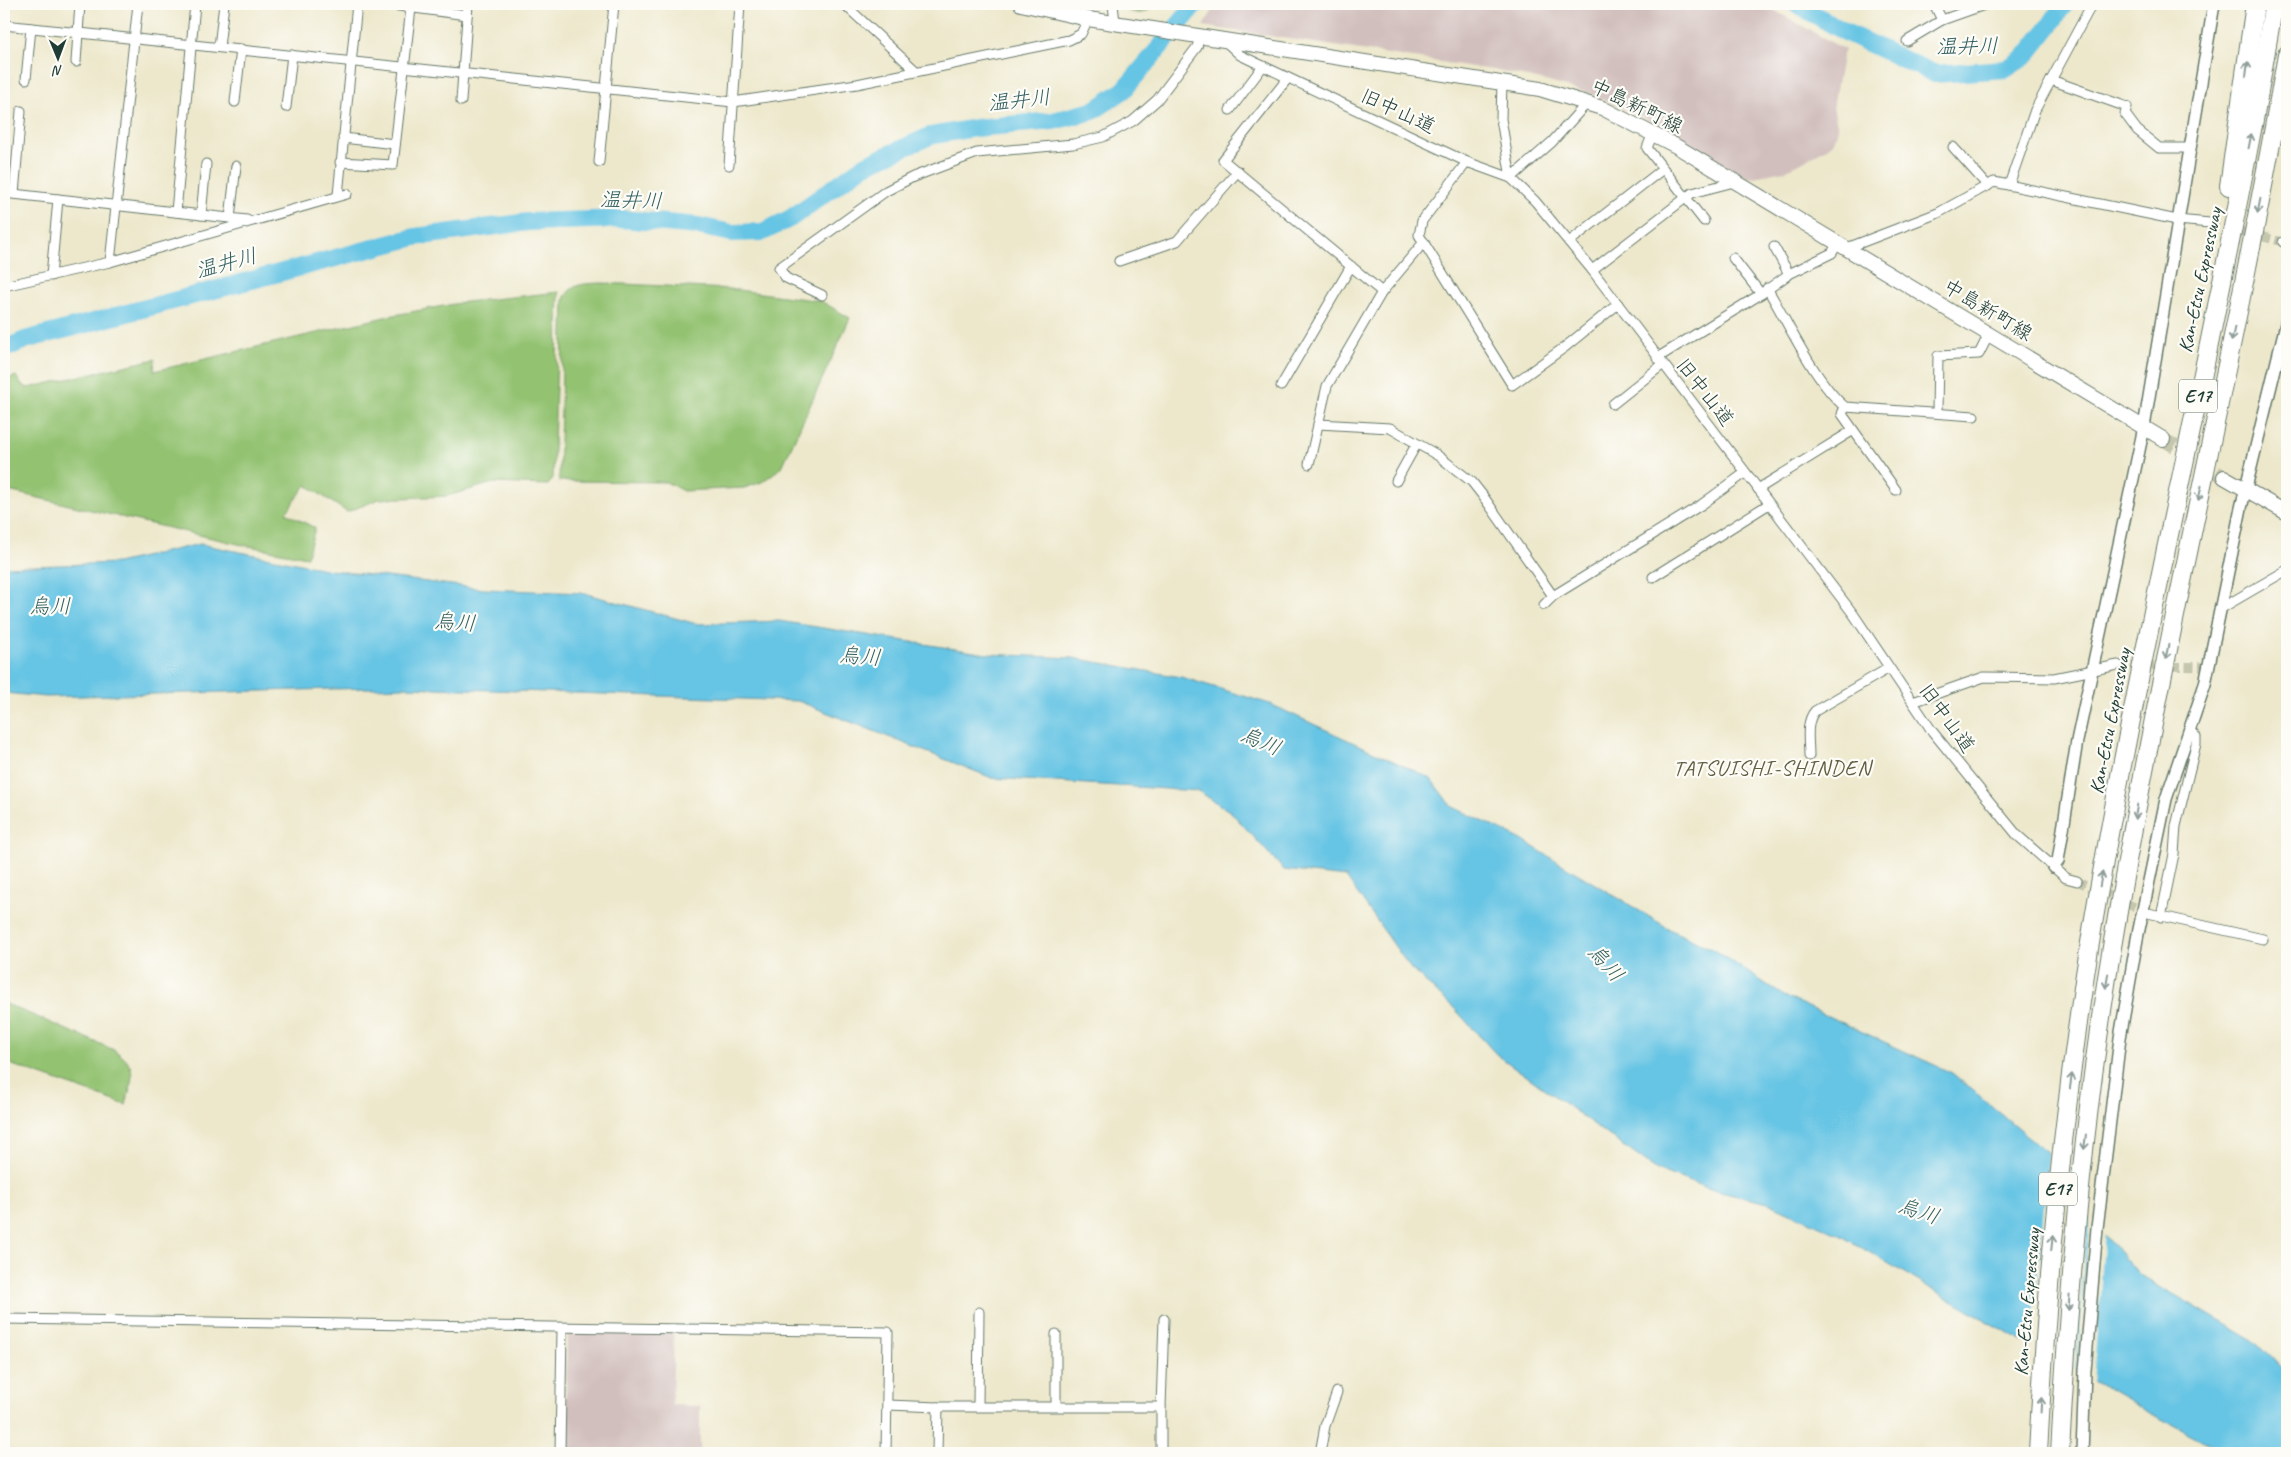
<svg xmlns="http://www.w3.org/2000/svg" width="2291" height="1457" font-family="Caveat,'Klee One',sans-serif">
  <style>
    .industrial { fill: #d1bfbd }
    .green { fill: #93c271; stroke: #598052 }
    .water { fill: #66c4e4; stroke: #42808c }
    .pier { fill: #ede8cc }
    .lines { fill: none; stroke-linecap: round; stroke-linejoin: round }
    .river { stroke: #66c4e4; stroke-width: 18 }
    .minor-tunnel { stroke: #c4c6ae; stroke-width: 9; stroke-dasharray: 9 4.5; stroke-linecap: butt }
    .secondary-tunnel { stroke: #c4c6ae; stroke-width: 14; stroke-dasharray: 14 7; stroke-linecap: butt }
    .minor-casing { stroke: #677969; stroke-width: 11 }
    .tertiary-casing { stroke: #677969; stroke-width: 14 }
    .secondary-casing { stroke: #677969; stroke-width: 16 }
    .motorway-casing { stroke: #677969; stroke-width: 20 }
    .minor { stroke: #fff; stroke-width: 9 }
    .tertiary { stroke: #fff; stroke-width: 11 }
    .secondary { stroke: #fff; stroke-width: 14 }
    .motorway { stroke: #fff; stroke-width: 18 }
    .oneway { stroke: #8f9e9a }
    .labels { text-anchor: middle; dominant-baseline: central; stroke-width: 4.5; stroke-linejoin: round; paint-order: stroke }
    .shield { fill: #fdfcf7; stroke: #62766e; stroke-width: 1 }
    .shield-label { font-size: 19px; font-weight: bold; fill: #1f3d34 }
    .street-label { font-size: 20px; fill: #1f3d34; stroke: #fdfcf7 }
    .water-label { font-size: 21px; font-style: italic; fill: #315f60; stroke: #fdfcf7 }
    .quarter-label { font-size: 22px; letter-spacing: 1px; fill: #606043; stroke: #fdfcf7 }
  </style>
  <rect width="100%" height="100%" fill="#fdfcf7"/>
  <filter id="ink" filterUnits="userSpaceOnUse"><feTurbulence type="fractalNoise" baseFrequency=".02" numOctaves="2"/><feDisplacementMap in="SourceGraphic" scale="10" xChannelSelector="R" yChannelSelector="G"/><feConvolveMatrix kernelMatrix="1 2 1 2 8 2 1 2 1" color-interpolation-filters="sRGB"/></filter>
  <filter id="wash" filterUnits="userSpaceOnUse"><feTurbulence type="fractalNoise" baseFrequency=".0096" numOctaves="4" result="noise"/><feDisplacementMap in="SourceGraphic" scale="20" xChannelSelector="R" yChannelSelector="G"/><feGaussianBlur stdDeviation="1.12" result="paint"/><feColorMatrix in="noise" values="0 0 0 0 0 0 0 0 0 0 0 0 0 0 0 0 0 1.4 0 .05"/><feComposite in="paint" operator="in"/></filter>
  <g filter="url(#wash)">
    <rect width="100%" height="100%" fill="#ede8cc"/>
    <g class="industrial">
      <polygon points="1217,4 1763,4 1845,50 1842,57 1833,107 1838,129 1834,141 1827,148 1785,171 1748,178 1641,116 1591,94 1542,80 1493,70 1203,26"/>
      <polygon points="573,1332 674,1333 672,1405 700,1406 700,1453 565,1453 567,1336"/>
    </g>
    <g class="green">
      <path d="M1121 4H1154C1146 17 1133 14 1121 7Z"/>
      <path d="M602 283 730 289 821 301 850 318 782 467 762 482 744 488 683 491 666 482 559 481 564 299C572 282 586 284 602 283Z"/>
      <polygon points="559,292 553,478 548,485 493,483 447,496 379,499 347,512 306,485 286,513 315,528 307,557 238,544 4,490 4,381 16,376 21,384 28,388 155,359 154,371 389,316 465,302"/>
      <path d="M4 1003 112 1049C140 1066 132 1077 126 1105L4 1062Z"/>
    </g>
    <polygon class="water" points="200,544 330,570 484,589 583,593 697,624 779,621 987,654 1073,658 1181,677 1270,704 1430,778 1451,806 1520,839 1673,931 1716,951 1784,996 1952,1073 2055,1159 2087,1215 2139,1274 2259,1344 2287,1374 2287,1453 2227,1453 2150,1413 1981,1318 1840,1235 1768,1203 1716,1191 1657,1170 1496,1054 1454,1008 1411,969 1346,877 1284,870 1231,812 1198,791 992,778 798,701 406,687 46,697 4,693 4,567 117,563"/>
    <g class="pier">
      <polygon points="2049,1151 2057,1157 2088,1212 2075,1373 2031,1349"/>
      <polygon points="2090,1214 2105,1231 2093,1383 2076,1374"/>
    </g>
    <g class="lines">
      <g class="river">
        <polyline points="1796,4 1847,33 1935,74 2006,69 2026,56 2049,27 2064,4"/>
        <polyline points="4,349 25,340 415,237 528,222 622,219 698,226 732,233 763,232 791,218 865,165 930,136 975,128 1053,121 1093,111 1124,90 1196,4"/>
      </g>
    </g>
  </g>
  <g filter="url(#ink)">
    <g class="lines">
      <g class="minor-tunnel">
        <polyline points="2210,223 2283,242"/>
        <polyline points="2118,665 2208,667"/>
        <polyline points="2077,881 2148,913"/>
      </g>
      <polyline class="secondary-tunnel" points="2163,439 2224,477"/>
      <defs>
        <g id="minor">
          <polyline points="384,4 467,15"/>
          <polyline points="844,4 916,71"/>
          <polyline points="1113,4 1115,23"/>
          <polyline points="1934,4 1942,20"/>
          <polyline points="4,25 733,102 857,84 1069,40 1081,34 1088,19"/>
          <polyline points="1907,41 1942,20 1987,4"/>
          <polyline points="1226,42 1240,55 1263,66 1467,162 1511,178 1535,201 1592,270 1854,615 1932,731 2017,835 2066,878 2077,881"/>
          <polyline points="219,47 224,4"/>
          <polyline points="76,62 80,4"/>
          <polyline points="1288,78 1223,160 1382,292"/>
          <polyline points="26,79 31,28"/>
          <polyline points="2051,80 2127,107 2125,114 2137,130 2159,148 2189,148"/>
          <polyline points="1502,82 1501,119 1511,178 1552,142 1587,103"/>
          <polyline points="461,101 468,4"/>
          <polyline points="235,102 241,49"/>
          <polyline points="286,107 292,55"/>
          <polyline points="1230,110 1263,66"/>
          <polyline points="1653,133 1647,148 1704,221"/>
          <polyline points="343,138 395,144"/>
          <polyline points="1953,147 1988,186"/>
          <polyline points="340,162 393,165 411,8"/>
          <polyline points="599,162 614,4"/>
          <polyline points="1467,162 1422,221 1419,235 1512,385 1565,347 1618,304"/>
          <polyline points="729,165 740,4"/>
          <polyline points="2009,185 2035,110 2092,4"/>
          <polyline points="4,193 247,220"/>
          <polyline points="14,194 21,111"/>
          <polyline points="338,195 357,4"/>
          <polyline points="176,212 195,4"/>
          <polyline points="201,215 206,164"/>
          <polyline points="230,218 236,166"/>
          <polyline points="1569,242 1663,169"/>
          <polyline points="2283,242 2287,244"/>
          <polyline points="1774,247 1789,274"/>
          <polyline points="1847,248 1938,213 1994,182 2177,220 2210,223"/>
          <polyline points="1733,258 1761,294"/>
          <polyline points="1119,261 1177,241 1238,171"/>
          <polyline points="110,262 138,4"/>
          <polyline points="1592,270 1692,193 1734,182"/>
          <polyline points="51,276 58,199"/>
          <polyline points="4,286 110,262 347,194"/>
          <path d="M1767 288C1788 323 1815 382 1845 407L1974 416"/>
          <polyline points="822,295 786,278 779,268 886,191 913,177 977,153 1073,144 1103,137 1133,121 1157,100 1197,47 1200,37"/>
          <polyline points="1657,358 1761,294 1789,274 1832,253 1838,243"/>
          <polyline points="1281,386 1351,266"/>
          <polyline points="1613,404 1662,365"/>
          <polyline points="1845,407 1842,414 1896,490"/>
          <polyline points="1937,412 1938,356 1979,354 1989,334"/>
          <polyline points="1318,424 1390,428 1437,455 1472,482 1483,496 1553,596"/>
          <polyline points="1309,464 1327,386 1382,292 1424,242"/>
          <polyline points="1396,481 1416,445"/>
          <polyline points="1758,489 1852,431"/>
          <polyline points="1653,577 1769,504"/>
          <polyline points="1544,605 1553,596 1701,505 1745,473"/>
          <polyline points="2220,609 2287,570"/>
          <polyline points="1913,702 1984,677 2054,678 2118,665"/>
          <path d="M1809 756C1809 742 1805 722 1815 711L1889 668"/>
          <polyline points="2148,913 2263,939"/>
          <polyline points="2161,917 2174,854 2176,826 2196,744 2196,737 2190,731"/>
          <polyline points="4,1319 888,1332 886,1453"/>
          <polyline points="888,1405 938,1407 1161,1407 1161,1453"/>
          <polyline points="1056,1405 1056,1334"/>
          <polyline points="978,1406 979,1312"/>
          <polyline points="1161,1407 1164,1319"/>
          <polyline points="560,1453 562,1328"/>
          <polyline points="937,1453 938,1407"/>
          <polyline points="1320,1453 1325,1426 1337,1392"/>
        </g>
        <g id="tertiary">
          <polyline points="2053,867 2058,861 2077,741 2144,427 2214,4"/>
          <polyline points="2082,1453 2085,1371 2097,1228 2120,1038 2137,939 2166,799 2205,684 2241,508 2287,320"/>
        </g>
        <g id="secondary">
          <polyline points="1021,4 1088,19 1540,89 1602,108 1676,146 2163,439"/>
          <polyline points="2224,477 2287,513"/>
        </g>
        <g id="motorway">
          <polyline points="2229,186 2255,4"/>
          <path d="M2038 1453C2047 1276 2064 1099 2093 924 2138 660 2201 399 2251 135 2260 91 2266 47 2274 4"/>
          <path d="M2060 1453C2069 1278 2085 1102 2115 929 2165 636 2236 348 2287 55"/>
        </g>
      </defs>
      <use href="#minor" class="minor-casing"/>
      <use href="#tertiary" class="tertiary-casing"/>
      <use href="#secondary" class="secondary-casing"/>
      <use href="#motorway" class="motorway-casing"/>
      <use href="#minor" class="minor"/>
      <use href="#tertiary" class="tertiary"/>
      <use href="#secondary" class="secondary"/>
      <use href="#motorway" class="motorway"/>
    </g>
    <defs><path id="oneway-shaft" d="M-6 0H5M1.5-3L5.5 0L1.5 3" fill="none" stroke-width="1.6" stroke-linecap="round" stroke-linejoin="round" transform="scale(1.25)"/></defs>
    <g class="oneway">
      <use href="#oneway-shaft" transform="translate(2247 69) rotate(-83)"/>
      <use href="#oneway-shaft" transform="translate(2250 141) rotate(-79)"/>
      <use href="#oneway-shaft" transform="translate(2259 206) rotate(101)"/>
      <use href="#oneway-shaft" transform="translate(2233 334) rotate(102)"/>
      <use href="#oneway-shaft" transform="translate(2200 493) rotate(102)"/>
      <use href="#oneway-shaft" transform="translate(2167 652) rotate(101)"/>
      <use href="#oneway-shaft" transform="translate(2136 812) rotate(100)"/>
      <use href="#oneway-shaft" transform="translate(2101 879) rotate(-80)"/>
      <use href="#oneway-shaft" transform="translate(2107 981) rotate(99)"/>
      <use href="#oneway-shaft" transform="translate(2071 1081) rotate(-82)"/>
      <use href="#oneway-shaft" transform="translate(2085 1142) rotate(97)"/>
      <use href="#oneway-shaft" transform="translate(2052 1243) rotate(-84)"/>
      <use href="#oneway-shaft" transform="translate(2069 1303) rotate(94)"/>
      <use href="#oneway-shaft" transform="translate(2041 1405) rotate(-87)"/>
    </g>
  </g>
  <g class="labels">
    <g class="shield">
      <rect x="2179" y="379.5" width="38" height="33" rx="4"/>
      <rect x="2039" y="1172.5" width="38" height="33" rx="4"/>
    </g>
    <g class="shield-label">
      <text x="2198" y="396">E17</text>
      <text x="2058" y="1189">E17</text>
    </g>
    <g class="street-label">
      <text transform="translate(1637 106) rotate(26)">中島新町線</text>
      <text transform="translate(1398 111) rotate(25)">旧中山道</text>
      <text transform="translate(2200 280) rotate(-78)">Kan-Etsu Expressway</text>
      <text transform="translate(1988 310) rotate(31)">中島新町線</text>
      <text transform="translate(1705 392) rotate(52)">旧中山道</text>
      <text transform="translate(1947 718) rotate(54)">旧中山道</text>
      <text transform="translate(2110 721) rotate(-79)">Kan-Etsu Expressway</text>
      <text transform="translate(2027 1302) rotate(-85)">Kan-Etsu Expressway</text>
    </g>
    <g class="water-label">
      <text transform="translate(1967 46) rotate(-1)">温井川</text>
      <text transform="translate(1019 100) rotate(-6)">温井川</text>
      <text transform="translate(631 200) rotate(2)">温井川</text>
      <text transform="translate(226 263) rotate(-15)">温井川</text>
      <text x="50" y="606">烏川</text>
      <text transform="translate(455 622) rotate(4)">烏川</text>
      <text transform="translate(860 656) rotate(5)">烏川</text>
      <text transform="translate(1261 741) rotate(23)">烏川</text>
      <text transform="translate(1606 963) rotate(48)">烏川</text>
      <text transform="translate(1919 1211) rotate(19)">烏川</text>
    </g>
    <g class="quarter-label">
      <text x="1772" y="768">TATSUISHI-SHINDEN</text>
    </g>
  </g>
  <rect width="2291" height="1457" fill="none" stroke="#fdfcf7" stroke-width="20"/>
  <g transform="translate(58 58) rotate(179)" stroke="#fdfcf7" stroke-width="4" paint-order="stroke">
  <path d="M0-4L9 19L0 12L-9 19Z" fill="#1f3d34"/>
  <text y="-8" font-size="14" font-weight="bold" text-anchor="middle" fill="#1f3d34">N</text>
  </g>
</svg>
